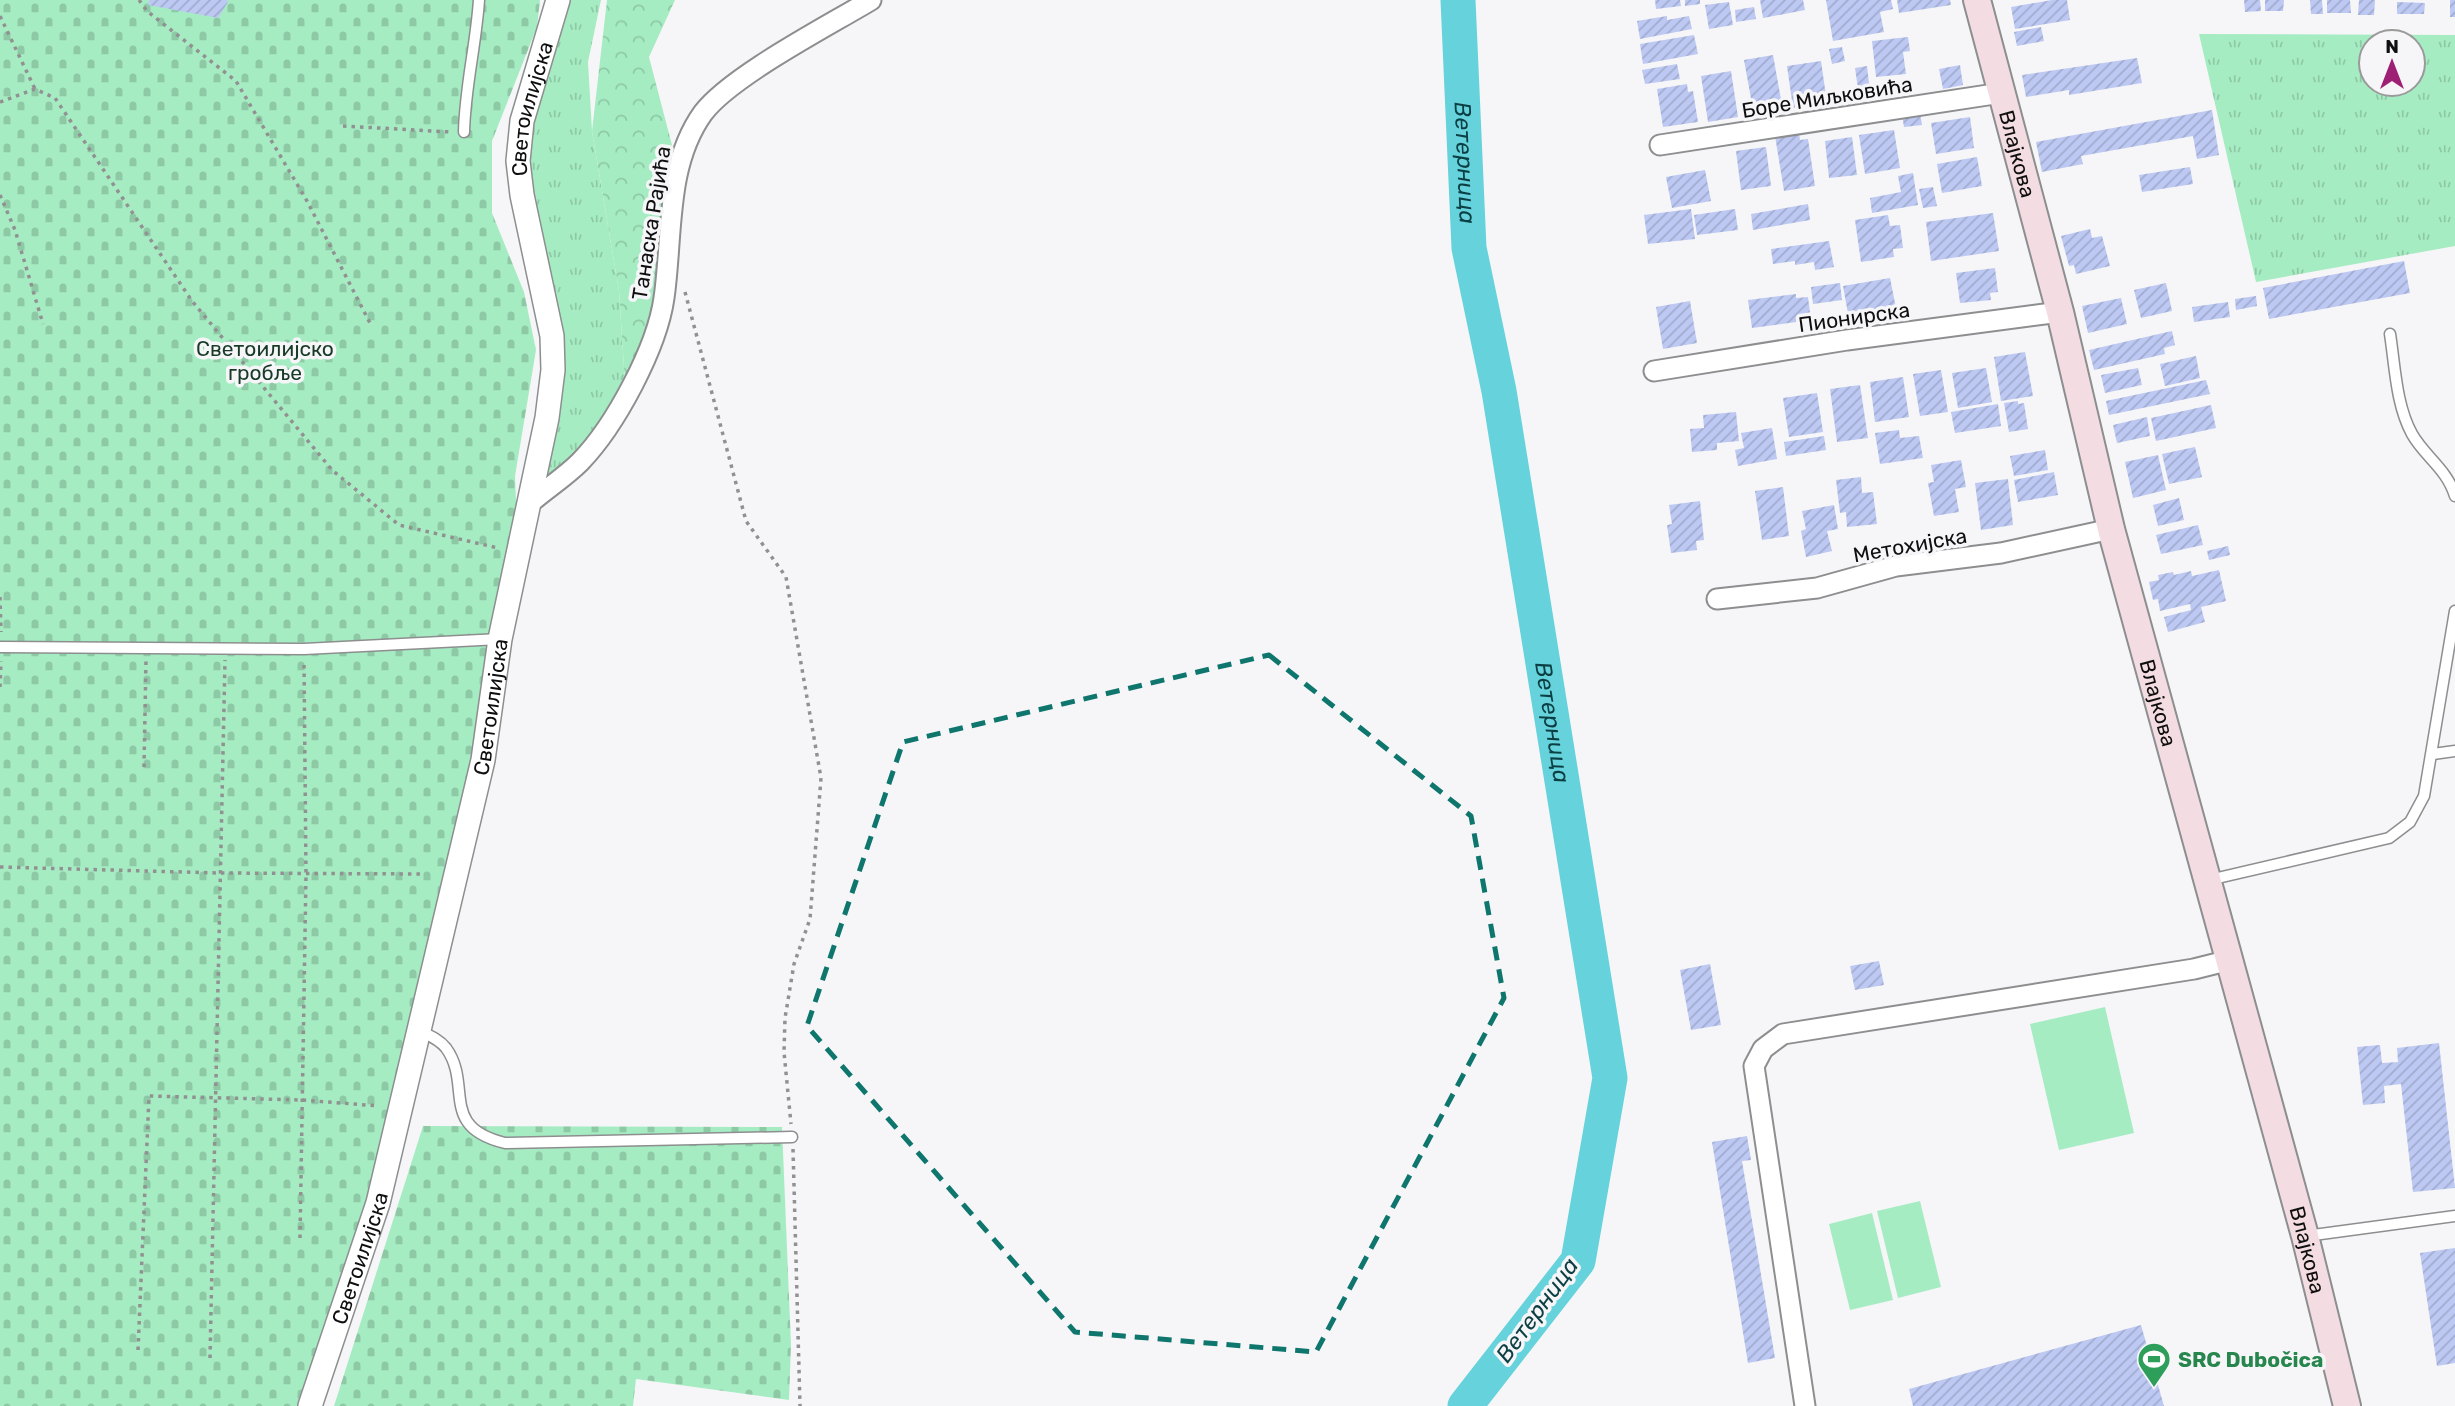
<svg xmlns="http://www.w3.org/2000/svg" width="2455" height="1406" font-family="Rubik,sans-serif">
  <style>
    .grass { fill: url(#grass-tufts); fill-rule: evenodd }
    .forest { fill: url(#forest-crowns) }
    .cemetery { fill: url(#cemetery-stones) }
    .pitch { fill: #a6ecc3 }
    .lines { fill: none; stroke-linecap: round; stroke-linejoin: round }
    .river { stroke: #66d2dc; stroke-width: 35 }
    .building { fill: url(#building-hatch) }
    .service-casing { stroke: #8d8e8f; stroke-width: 13 }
    .minor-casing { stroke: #8d8e8f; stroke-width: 23 }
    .tertiary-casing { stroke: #8d8e8f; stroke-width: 26 }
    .secondary-casing { stroke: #8d8e8f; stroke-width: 30 }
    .path { stroke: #919192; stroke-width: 3.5; stroke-dasharray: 3.5 5; stroke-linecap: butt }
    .service { stroke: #fff; stroke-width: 10 }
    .minor { stroke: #fff; stroke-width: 19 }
    .tertiary { stroke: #fff; stroke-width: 23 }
    .secondary { stroke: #f4dce3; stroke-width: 26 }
    .marked { fill: none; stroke: #0f766e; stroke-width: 5; stroke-dasharray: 14 9; stroke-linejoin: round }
    .labels { text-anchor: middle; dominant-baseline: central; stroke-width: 7; stroke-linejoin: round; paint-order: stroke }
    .street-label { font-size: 21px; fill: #0f0f10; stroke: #f6f6f8 }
    .park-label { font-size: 21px; fill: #183b28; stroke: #f6f6f8 }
    .leisure-label { font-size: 21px; font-weight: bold; fill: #27864d; stroke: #f6f6f8; text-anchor: start }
    .water-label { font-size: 23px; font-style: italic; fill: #0b3f43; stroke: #f6f6f8 }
  </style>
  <defs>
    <pattern id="grass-tufts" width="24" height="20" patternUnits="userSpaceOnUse" patternTransform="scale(1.75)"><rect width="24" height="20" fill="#a6ecc3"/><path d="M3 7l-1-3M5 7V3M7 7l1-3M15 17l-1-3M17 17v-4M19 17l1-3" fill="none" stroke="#8ec9a6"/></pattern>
    <pattern id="forest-crowns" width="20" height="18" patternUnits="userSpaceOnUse" patternTransform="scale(1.75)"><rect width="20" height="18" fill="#a6ecc3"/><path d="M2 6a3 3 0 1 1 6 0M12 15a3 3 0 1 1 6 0" fill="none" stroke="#8ec9a6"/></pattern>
    <pattern id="cemetery-stones" width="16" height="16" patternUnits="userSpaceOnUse" patternTransform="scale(1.75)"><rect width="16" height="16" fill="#a6ecc3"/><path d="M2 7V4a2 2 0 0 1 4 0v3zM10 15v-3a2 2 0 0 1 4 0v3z" fill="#8ec9a6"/></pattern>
    <pattern id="building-hatch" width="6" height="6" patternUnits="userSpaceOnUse" patternTransform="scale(1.75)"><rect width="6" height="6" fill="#bdc9f3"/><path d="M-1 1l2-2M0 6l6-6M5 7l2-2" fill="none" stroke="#a1abcf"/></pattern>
  </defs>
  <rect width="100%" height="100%" fill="#f6f6f8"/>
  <g class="grass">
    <polygon points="558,0 601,0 588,62 592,131 619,291 626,398 530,503 553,370 518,161"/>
    <path d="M2199 34 2455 35V246L2256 282ZM2413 42V84H2371V42Z"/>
  </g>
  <polygon class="forest" points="607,0 675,0 649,57 679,172 664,300 626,398 619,291 592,131"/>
  <g class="cemetery">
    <polygon points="0,0 540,0 537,27 492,141 492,213 524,292 536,350 515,476 518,552 418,1030 310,1406 0,1406"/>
    <polygon points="423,1126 782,1127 791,1345 789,1400 636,1379 633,1406 334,1406"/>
  </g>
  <g class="pitch">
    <polygon points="2105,1007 2134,1133 2059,1150 2030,1024"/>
    <polygon points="1920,1201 1941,1287 1898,1298 1877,1211"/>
    <polygon points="1872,1213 1893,1300 1850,1310 1829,1224"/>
  </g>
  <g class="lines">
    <path class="river" id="s1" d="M1458 0 1469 248 1499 391 1610 1078 1578 1261 1465 1406"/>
  </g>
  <g class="building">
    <polygon points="149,0 227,0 228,2 218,18 148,5"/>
    <polygon points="1655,0 1680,0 1681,6 1656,9"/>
    <polygon points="1685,0 1700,0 1700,4 1685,6"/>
    <polygon points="1760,0 1803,0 1805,10 1763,18"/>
    <polygon points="1826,0 1891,0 1893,9 1880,12 1884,32 1833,41"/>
    <polygon points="1897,0 1950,0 1951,5 1899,13"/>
    <polygon points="2052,0 2067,0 2070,20 2015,29 2011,7"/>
    <polygon points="2244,0 2260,0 2261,11 2245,12"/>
    <polygon points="2265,0 2284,0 2283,11 2265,11"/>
    <polygon points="2310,0 2322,0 2323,14 2311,14"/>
    <polygon points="2327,0 2350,0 2351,13 2327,13"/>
    <polygon points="2359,0 2375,0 2374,15 2358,15"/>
    <rect x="2450" y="0" width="5" height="17"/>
    <polygon points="1729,2 1733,25 1709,29 1705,5"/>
    <polygon points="2397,2 2425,3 2424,14 2397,14"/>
    <polygon points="1754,7 1756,19 1736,22 1735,10"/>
    <polygon points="1667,16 1667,20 1689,16 1692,29 1640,39 1637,21"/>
    <polygon points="2041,27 2044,41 2017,46 2014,32"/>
    <polygon points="1694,35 1698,54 1643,64 1640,44"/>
    <polygon points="1908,37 1910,51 1903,52 1906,74 1876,77 1872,41"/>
    <polygon points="1842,47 1845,61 1832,64 1829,49"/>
    <polygon points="1773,55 1782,105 1772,106 1773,112 1754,115 1744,60"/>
    <polygon points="2137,58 2142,83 2069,95 2069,90 2026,97 2022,75"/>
    <polygon points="1821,61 1827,103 1793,108 1787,66"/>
    <polygon points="1677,64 1680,79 1645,84 1642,70"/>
    <polygon points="1960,65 1963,85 1943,89 1939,69"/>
    <polygon points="1867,66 1871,100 1860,102 1855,68"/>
    <polygon points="1731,71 1738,117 1708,122 1701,76"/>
    <polygon points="1687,84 1688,92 1693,91 1698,122 1663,127 1657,89"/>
    <polygon points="2212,110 2219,155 2197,159 2193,136 2081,156 2083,164 2042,172 2036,142"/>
    <polygon points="1920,113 1922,125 1904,127 1902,115"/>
    <polygon points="1970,117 1974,148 1936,154 1931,123"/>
    <polygon points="1894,130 1900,168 1865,174 1859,135"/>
    <polygon points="1799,133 1800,140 1808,139 1815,186 1784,191 1775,136"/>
    <polygon points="1852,137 1857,175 1829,178 1825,141"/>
    <polygon points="1766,147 1771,186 1741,190 1736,151"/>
    <polygon points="1977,157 1982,186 1942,193 1937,164"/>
    <polygon points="2190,167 2193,184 2142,192 2139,175"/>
    <polygon points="1705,170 1711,201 1672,208 1666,177"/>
    <polygon points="1913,173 1918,205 1872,213 1870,198 1901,192 1898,176"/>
    <polygon points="1933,187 1937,206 1923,208 1919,189"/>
    <polygon points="1808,204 1810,220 1753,230 1751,214"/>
    <polygon points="1691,209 1695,239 1648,244 1644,215"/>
    <polygon points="1735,209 1738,230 1697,235 1694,215"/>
    <polygon points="1993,213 1999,251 1931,261 1926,222"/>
    <polygon points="1888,215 1890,226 1900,225 1903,248 1893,249 1894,257 1861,262 1855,220"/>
    <polygon points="2090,229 2092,238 2102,236 2110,266 2076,274 2074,265 2069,266 2061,236"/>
    <polygon points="1829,241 1834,267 1815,270 1814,262 1795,265 1795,261 1773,264 1771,249"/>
    <polygon points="2404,261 2410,293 2269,319 2263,288"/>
    <polygon points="1995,268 1998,292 1990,293 1991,300 1960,303 1956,273"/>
    <polygon points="1890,278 1897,313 1880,316 1881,321 1859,325 1858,318 1849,319 1843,286"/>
    <polygon points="1840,283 1842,300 1813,304 1811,287"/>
    <polygon points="2166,283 2172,311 2141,318 2134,290"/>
    <polygon points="1796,294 1796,298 1808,297 1811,320 1752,328 1748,300"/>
    <polygon points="2256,296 2257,306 2236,310 2235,299"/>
    <polygon points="2121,298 2127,324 2088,333 2082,306"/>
    <polygon points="1690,301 1697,343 1663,349 1656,307"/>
    <polygon points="2228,302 2230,317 2194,322 2192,307"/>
    <polygon points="2172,331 2175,345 2164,348 2165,354 2094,370 2089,350"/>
    <polygon points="2025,352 2033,396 2001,401 1994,357"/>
    <polygon points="2196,356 2200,378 2165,386 2160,364"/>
    <polygon points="1986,368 1992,402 1958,408 1952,373"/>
    <polygon points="2138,368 2142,385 2105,393 2101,375"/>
    <polygon points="1941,370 1948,412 1920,416 1913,374"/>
    <polygon points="1903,377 1909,417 1875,422 1870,382"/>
    <polygon points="2206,380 2210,394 2109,415 2106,401"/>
    <polygon points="1860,385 1868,438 1837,442 1830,389"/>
    <polygon points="1817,393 1823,432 1789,437 1783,398"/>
    <polygon points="2018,401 2018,404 2024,403 2028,429 2009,432 2004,403"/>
    <polygon points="1998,404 2001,426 1955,433 1951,412"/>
    <polygon points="2211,405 2216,428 2156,441 2151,418"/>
    <polygon points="1736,412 1739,441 1717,443 1717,450 1692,452 1690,429 1704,428 1703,415"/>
    <polygon points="2147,417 2150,436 2117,443 2113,425"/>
    <polygon points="1772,428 1777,459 1738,466 1735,450 1744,448 1741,433"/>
    <polygon points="1899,430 1900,438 1919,436 1923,458 1880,464 1875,433"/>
    <polygon points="1824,436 1826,450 1786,456 1784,442"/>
    <polygon points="2195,447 2202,477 2169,484 2162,454"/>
    <polygon points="2045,450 2048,470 2014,476 2010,456"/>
    <polygon points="2158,455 2166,490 2133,498 2125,462"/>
    <polygon points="1961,460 1966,487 1955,489 1959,512 1934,516 1928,483 1934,482 1931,465"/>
    <polygon points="2054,472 2058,495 2018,502 2014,480"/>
    <polygon points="1861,477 1862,493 1873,492 1877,524 1847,527 1846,512 1840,513 1836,480"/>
    <polygon points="2008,479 2013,525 1981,530 1975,483"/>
    <polygon points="1783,487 1789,536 1762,540 1755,491"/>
    <polygon points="2179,498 2184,520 2158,526 2153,505"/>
    <polygon points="1700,501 1704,540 1696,541 1697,550 1671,553 1667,525 1672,524 1669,505"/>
    <polygon points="1834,505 1838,529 1827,531 1832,551 1806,557 1801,531 1806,529 1802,511"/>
    <polygon points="2198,525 2203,545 2161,554 2156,535"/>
    <polygon points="2228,546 2230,555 2209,560 2207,551"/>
    <polygon points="2219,570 2226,601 2201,607 2205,622 2168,632 2164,617 2191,610 2190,604 2160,611 2158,599 2153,600 2149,582 2159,580 2158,575 2173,572 2174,575 2191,571 2192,576"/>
    <polygon points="1879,961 1884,985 1855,990 1850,966"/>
    <polygon points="1710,964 1721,1025 1691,1030 1680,970"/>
    <polygon points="2439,1043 2455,1188 2413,1192 2401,1084 2384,1086 2385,1103 2363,1105 2357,1047 2380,1045 2382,1063 2398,1062 2397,1048"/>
    <polygon points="1747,1136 1751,1160 1742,1161 1775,1358 1748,1363 1712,1142"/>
    <polygon points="2455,1248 2455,1363 2437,1366 2420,1253"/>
    <polygon points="2141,1325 2164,1406 1913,1406 1909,1389"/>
  </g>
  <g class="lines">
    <defs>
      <g id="service">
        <path d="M464 132C465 87 476 45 479 0"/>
        <path d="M2390 334C2395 366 2396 405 2412 434 2425 457 2447 469 2455 496"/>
        <polyline points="0,647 304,649 500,639"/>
        <polyline points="2433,754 2455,751"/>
        <polyline points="2209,880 2389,838 2410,822 2424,796 2455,611"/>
        <path d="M418 1030C428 1035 439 1039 446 1048 473 1085 438 1127 505 1143L792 1137"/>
        <polyline points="2306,1236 2455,1216"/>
      </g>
      <g id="minor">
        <polyline points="1660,145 2001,93"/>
        <polyline points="1654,371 1847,340 2060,312"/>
        <path d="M530 503C546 489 565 477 580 462 615 426 657 348 664 298 673 236 665 166 703 113 731 76 828 26 871 0"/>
        <polyline points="1717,599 1817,588 1896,566 2001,553 2111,529"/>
        <polyline points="1805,1406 1754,1066 1763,1049 1783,1034 2194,969 2230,960"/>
      </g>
      <g id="tertiary">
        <path id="s2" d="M310 1406 378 1203 483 760 500 639 547 418 553 370 552 336 522 195 518 161 522 121 558 0"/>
      </g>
      <g id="secondary">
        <path id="s3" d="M1977 0 2060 312 2111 529 2305 1236 2347 1406"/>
      </g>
    </defs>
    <use href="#service" class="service-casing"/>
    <use href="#minor" class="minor-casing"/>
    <use href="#tertiary" class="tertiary-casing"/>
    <use href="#secondary" class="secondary-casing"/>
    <g class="path">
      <polyline points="139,0 147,11 236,81 307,201 371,325"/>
      <polyline points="0,16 35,89"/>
      <polyline points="0,102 35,89 55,98 192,301 332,470 399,525 498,548"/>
      <polyline points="343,126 451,132"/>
      <polyline points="0,195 15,230 43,324"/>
      <polyline points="685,292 746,521 786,577 821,778 810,919 794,964 785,1018 784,1052 791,1124"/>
      <polyline points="0,597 1,632"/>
      <polyline points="0,687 1,661"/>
      <polyline points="144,767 146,660"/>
      <polyline points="0,867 220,873 425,874"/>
      <polyline points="793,1149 800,1406"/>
      <polyline points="300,1238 306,874 304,662"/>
      <polyline points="138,1350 149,1096 302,1100 379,1106"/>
      <polyline points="210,1358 225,660"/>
    </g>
    <use href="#service" class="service"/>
    <use href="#minor" class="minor"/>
    <use href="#tertiary" class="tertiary"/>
    <use href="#secondary" class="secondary"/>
  </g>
  <path class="marked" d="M1269 655 1471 816 1504 998 1316 1352 1075 1332 807 1026 903 742Z"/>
  <defs>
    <symbol id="stadium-pin" viewBox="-11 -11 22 30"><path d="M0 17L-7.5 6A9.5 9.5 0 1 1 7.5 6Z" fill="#2e9e5b" stroke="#f6f6f8"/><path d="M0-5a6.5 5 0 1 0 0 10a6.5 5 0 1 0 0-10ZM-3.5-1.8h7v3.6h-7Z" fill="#fff"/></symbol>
  </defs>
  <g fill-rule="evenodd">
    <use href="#stadium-pin" x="2135" y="1340" width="38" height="52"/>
  </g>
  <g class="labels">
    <g class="street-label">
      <text transform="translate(1827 97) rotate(-9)">Боре Миљковића</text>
      <text stroke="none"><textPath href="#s2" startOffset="1332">Светоилијска</textPath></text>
      <text stroke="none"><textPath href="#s3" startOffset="159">Влајкова</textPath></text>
      <text transform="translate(651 223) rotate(-81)">Танаска Рајића</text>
      <text transform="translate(1854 317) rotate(-8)">Пионирска</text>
      <text transform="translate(1910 545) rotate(-10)">Метохијска</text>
      <text stroke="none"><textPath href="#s3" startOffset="726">Влајкова</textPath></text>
      <text stroke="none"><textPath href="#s2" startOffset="723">Светоилијска</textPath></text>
      <text stroke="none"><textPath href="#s3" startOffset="1293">Влајкова</textPath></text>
      <text stroke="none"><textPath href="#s2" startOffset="156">Светоилијска</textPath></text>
    </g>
    <g class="park-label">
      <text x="265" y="348">Светоилијско<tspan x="265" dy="24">гробље</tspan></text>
    </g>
    <g class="leisure-label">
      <text x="2178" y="1359">SRC Dubočica</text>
    </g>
    <g class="water-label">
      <text stroke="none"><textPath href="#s1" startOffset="163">Ветерница</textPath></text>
      <text stroke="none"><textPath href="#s1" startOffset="730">Ветерница</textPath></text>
      <text transform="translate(1537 1310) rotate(-54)">Ветерница</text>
    </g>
  </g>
  <g transform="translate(2392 63)"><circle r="33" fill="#f6f6f8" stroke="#9a9a9b" stroke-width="2"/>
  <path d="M0-5L12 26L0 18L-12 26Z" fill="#9e2074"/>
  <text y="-10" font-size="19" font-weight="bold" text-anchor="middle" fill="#0f0f10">N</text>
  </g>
</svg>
